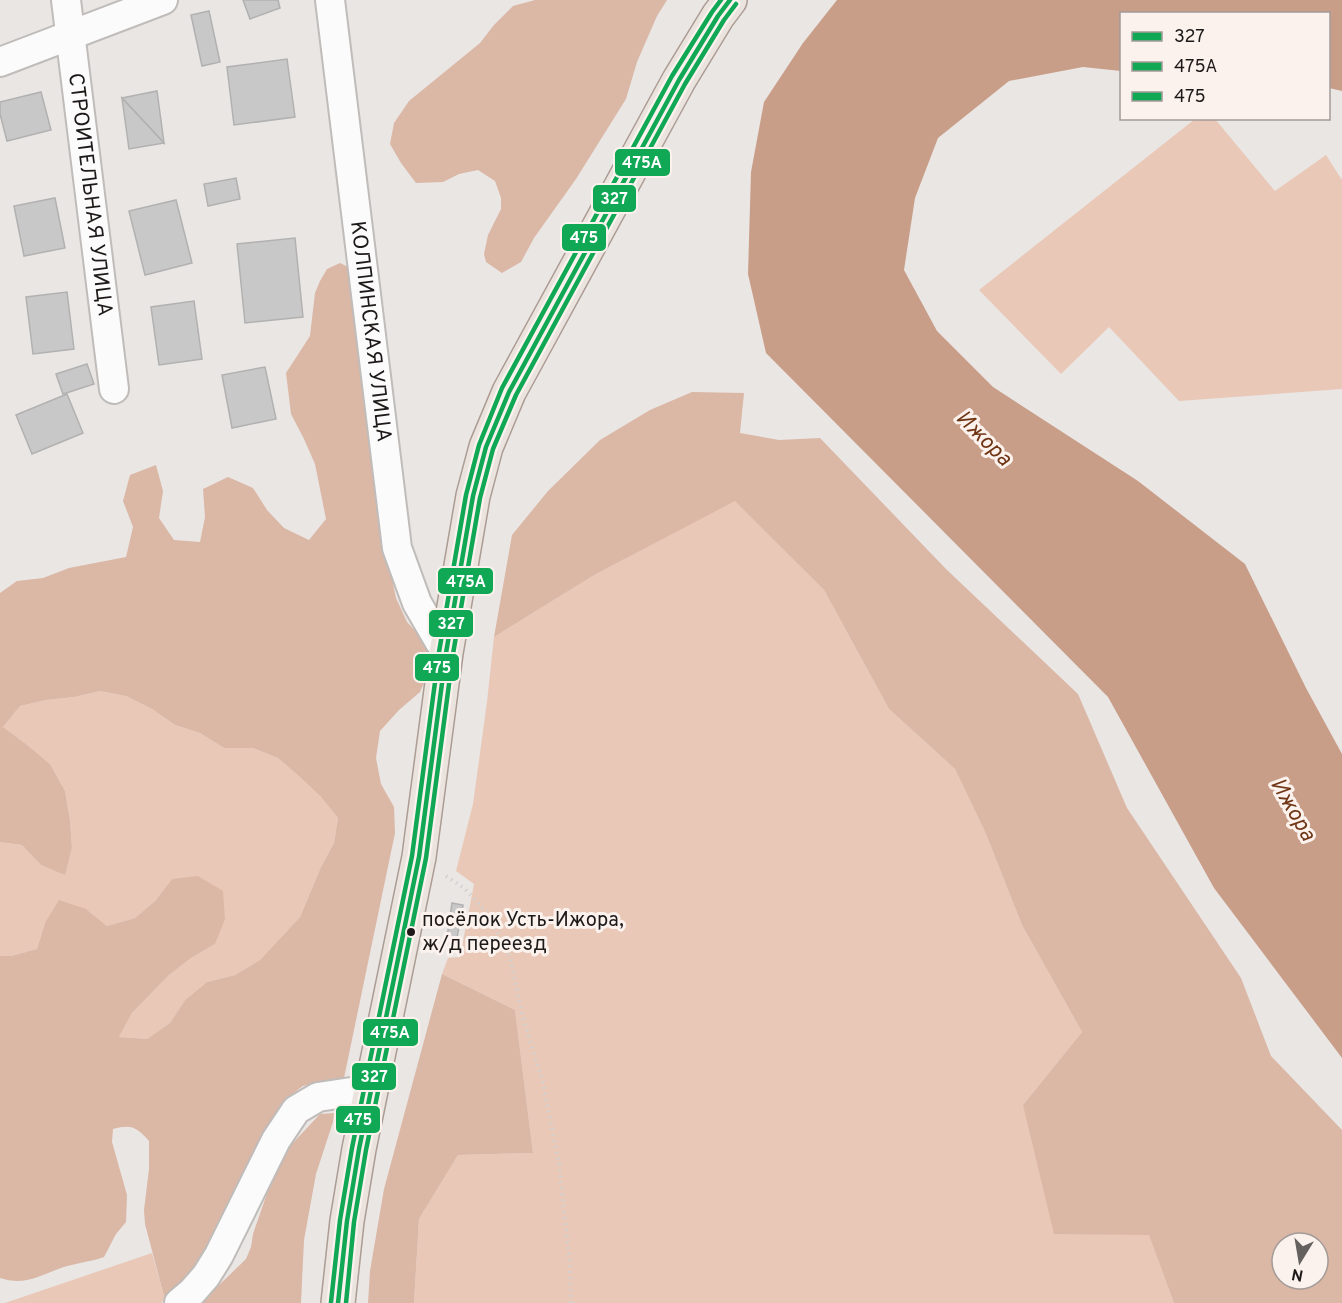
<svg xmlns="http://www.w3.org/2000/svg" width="1342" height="1303" font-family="Overpass,sans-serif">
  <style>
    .green { fill: #e9c8b7 }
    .forest { fill: #dbb7a6; fill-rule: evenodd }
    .water { fill: #c99e89 }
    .building { fill: #c9c8c8; stroke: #b2b1b1; stroke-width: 1.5 }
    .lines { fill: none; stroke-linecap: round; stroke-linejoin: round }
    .minor-casing { stroke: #bfbcba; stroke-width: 32 }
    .major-casing { stroke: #ab9c94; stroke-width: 36 }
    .path { stroke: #d4d2d1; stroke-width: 4; stroke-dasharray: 1.5 4.5; stroke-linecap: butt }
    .minor { stroke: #fcfbfb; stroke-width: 28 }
    .major { stroke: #ebe3de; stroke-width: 33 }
    .bus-1-casing { stroke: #fbf2ee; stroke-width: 9 }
    .bus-2-casing { stroke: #fbf2ee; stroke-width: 9 }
    .bus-3-casing { stroke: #fbf2ee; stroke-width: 9 }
    .bus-1 { stroke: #10a855; stroke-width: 4.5 }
    .bus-2 { stroke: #10a855; stroke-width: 4.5 }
    .bus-3 { stroke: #10a855; stroke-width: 4.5 }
    .bus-dot { fill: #1c1918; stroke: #fbf2ee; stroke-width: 2 }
    .labels { text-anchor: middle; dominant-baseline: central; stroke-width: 6; stroke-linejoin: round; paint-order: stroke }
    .bus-label { font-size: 20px; fill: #1c1918; stroke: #fbf2ee; text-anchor: start }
    .street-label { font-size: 21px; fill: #1c1918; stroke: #fbf2ee }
    .water-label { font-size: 22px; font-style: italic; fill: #6f3515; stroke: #fbf2ee }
    .line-badge { stroke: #fbf2ee; stroke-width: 2 }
    .badge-label { font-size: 16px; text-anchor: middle; font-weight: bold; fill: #fff }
  </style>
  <rect width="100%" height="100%" fill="#eae6e4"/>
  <g class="green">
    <polygon points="1195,119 1215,119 1275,191 1326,155 1342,180 1342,389 1179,401 1109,327 1061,374 979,290"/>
    <polygon points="735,500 824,590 889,709 955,769 986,834 1022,925 1082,1032 1023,1105 1149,1234 1174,1303 414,1303 419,1219 458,1155 533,1153 515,1010 442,974 448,958 460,957 474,884 456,871 473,804 487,702 494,637 596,574"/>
    <polygon points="100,691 126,696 152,709 175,725 200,733 224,748 253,748 278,758 301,778 321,797 338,818 334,843 321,867 300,917 260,960 235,975 207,982 185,1000 170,1023 147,1039 119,1037 132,1013 169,975 191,958 215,944 172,879 155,901 135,918 107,926 86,909 45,923 37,949 11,956 0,956 0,842 22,845 41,865 65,874 72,848 70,820 65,791 50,764 26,744 3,727 20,706 46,700 74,697"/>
    <polygon points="152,1253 165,1300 161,1303 5,1303"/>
  </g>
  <g class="forest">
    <polygon points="535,0 667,0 657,16 637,62 626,99 576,179 534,238 521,262 502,273 486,262 484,254 488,235 501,209 501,198 495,181 478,170 459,174 443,182 416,183 401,163 390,144 394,123 409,101 480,43 494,25 513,6"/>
    <path d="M340 263 352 269 376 500 396 598 407 622 425 641 431 667 420 692 399 710 380 731 376 758 381 784 394 807 395 833 344 1078 303 1086 291 1095 282 1105 201 1271 165 1300 145 1224 144 1210 149 1169V1141C137 1127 131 1124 113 1129L112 1142 127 1195 126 1222 116 1234 104 1257C90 1262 75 1263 61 1268 39 1276 24 1286 0 1278V956H11L37 949 45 923 59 900 86 909 107 926 135 918 155 901 172 879 198 876 223 891 225 919 215 944 191 958 169 975 132 1013 119 1037 147 1039 170 1023 185 1000 207 982 235 975 260 960 300 917 321 867 334 843 338 818 321 797 301 778 278 758 253 748H224L200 733 175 725 152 709 126 696 100 691 74 697 46 700 20 706 3 727 26 744 50 764 65 791 70 820 72 848 65 875 41 865 22 845 0 842V593L17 581 43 578 69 568 126 557 133 527 123 501 130 475 156 465 163 491 159 518 174 540 200 542 205 517 203 489 228 477 253 488 267 510 284 528 309 540 326 519 315 464 304 439 291 414 286 373 310 336 315 293 320 281 327 269Z"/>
    <path d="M692 392 744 393 740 433 779 440 820 438 946 569 1078 694 1127 808 1241 978 1271 1056 1342 1130V1303H1174L1149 1235 1054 1234 1023 1105 1082 1032 1022 925 986 834 955 769 889 709 824 590 735 501 596 574 494 637 512 535 548 491 600 440 650 410ZM1282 1243H1318V1279H1282Z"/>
    <polygon points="442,974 515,1010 533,1153 458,1155 419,1219 414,1303 368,1303 370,1271 384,1189"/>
    <polygon points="334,1113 333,1122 316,1174 304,1240 301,1303 197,1303 216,1288 246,1259 251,1247 253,1234 271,1182 291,1145 320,1114"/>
  </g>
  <polygon class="water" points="837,0 1342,0 1342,91 1329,88 1328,14 1122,14 1121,71 1083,67 1009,81 938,138 915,198 904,270 937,331 993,387 1138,481 1245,564 1306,688 1342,754 1342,1058 1214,888 1108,697 766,353 748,274 751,172 764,102 803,43"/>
  <g class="building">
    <polygon points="243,0 278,0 280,8 250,19"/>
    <polygon points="209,11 220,62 202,66 191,15"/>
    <polygon points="287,59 295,117 234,125 227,67"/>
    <polygon points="157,91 164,143 122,98"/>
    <polygon points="41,92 51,130 7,141 0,114 0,102"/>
    <polygon points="122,98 164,143 129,149"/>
    <polygon points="236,178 240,199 208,206 204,184"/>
    <polygon points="55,198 65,248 24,256 14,206"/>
    <polygon points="176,200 192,263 145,275 129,211"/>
    <polygon points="295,238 303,317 245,323 237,244"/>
    <polygon points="67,292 74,349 33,354 26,297"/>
    <polygon points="194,301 202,359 159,365 151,307"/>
    <polygon points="87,364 94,384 63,394 56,374"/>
    <polygon points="265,367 276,419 232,428 222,375"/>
    <polygon points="67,394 83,433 32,454 16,415"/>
    <polygon points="452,903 463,905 457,938 447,937"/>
  </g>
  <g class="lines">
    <defs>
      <g id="minor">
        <path id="s1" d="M66 0 114 389"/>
        <path id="s2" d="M330 0 397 548 417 603 446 653"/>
        <polyline points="0,62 163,0"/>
        <polyline points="179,1303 192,1292 206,1276 219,1255 276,1140 296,1110 318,1097 371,1089"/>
      </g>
      <polyline id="major" points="338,1303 347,1221 359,1149 419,857 446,653 473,496 486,447 509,392 679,80 718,16 730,0"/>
    </defs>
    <use href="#minor" class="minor-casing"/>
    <use href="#major" class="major-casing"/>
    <polyline class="path" points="446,876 465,889 489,915 510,957 522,1014 543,1083 559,1164 570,1265 571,1303"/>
    <use href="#minor" class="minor"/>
    <use href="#major" class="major"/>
    <defs>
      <polyline id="bus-1" points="338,1303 347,1221 359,1149 419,857 446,653 473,496 486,447 509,392 679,80 718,16 730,0"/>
      <polyline id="bus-2" points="346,1303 354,1222 366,1150 426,858 453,654 480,498 493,449 516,395 685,84 724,20 736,4"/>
      <polyline id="bus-3" points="331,1302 340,1220 352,1148 412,856 439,652 466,495 479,445 502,388 672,76 712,12 721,0"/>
    </defs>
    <use href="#bus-1" class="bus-1-casing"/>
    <use href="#bus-2" class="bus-2-casing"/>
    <use href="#bus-3" class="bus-3-casing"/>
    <use href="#bus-1" class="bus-1"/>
    <use href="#bus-2" class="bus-2"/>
    <use href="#bus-3" class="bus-3"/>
  </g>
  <circle class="bus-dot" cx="411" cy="932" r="5"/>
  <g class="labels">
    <g class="bus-label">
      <text x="422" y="921">посёлок Усть-Ижора,<tspan x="422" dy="24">ж/д переезд</tspan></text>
    </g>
    <g class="street-label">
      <text stroke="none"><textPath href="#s1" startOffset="196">СТРОИТЕЛЬНАЯ УЛИЦА</textPath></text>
      <text stroke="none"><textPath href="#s2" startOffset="334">КОЛПИНСКАЯ УЛИЦА</textPath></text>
    </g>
    <g class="water-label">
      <text transform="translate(983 439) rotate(45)">Ижора</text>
      <text transform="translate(1292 810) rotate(60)">Ижора</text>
    </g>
  </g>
  <g class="line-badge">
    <rect x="614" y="148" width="57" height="29" rx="6" fill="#10a855"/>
    <rect x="592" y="184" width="45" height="29" rx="6" fill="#10a855"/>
    <rect x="561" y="223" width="46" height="29" rx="6" fill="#10a855"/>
    <rect x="437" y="567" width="57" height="28" rx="6" fill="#10a855"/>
    <rect x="428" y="609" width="46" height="29" rx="6" fill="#10a855"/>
    <rect x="414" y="653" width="46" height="29" rx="6" fill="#10a855"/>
    <rect x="362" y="1018" width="57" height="29" rx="6" fill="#10a855"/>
    <rect x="351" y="1062" width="46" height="29" rx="6" fill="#10a855"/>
    <rect x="335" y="1105" width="46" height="29" rx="6" fill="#10a855"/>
  </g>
  <g class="badge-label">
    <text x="642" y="168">475А</text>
    <text x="614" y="204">327</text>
    <text x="584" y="243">475</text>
    <text x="466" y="587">475А</text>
    <text x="451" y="629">327</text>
    <text x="437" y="673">475</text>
    <text x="390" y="1038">475А</text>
    <text x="374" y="1082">327</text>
    <text x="358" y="1125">475</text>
  </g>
  <rect x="1120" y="12" width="210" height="108" fill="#fbf2ee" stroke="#a29b98" stroke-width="1.5"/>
  <rect x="1132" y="32" width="30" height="9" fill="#10a855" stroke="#a29b98" stroke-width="1.5"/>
  <text x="1174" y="42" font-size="18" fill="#1c1918">327</text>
  <rect x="1132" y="62" width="30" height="9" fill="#10a855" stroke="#a29b98" stroke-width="1.5"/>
  <text x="1174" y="72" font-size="18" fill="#1c1918">475А</text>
  <rect x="1132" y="92" width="30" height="9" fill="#10a855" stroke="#a29b98" stroke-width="1.5"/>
  <text x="1174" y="102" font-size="18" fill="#1c1918">475</text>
  <g transform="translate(1300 1261) rotate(191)"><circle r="28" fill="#fbf2ee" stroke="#a29b98" stroke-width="1.5"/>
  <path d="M0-4.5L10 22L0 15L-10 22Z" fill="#64615f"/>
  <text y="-9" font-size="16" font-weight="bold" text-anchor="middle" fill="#1c1918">N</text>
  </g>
</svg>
